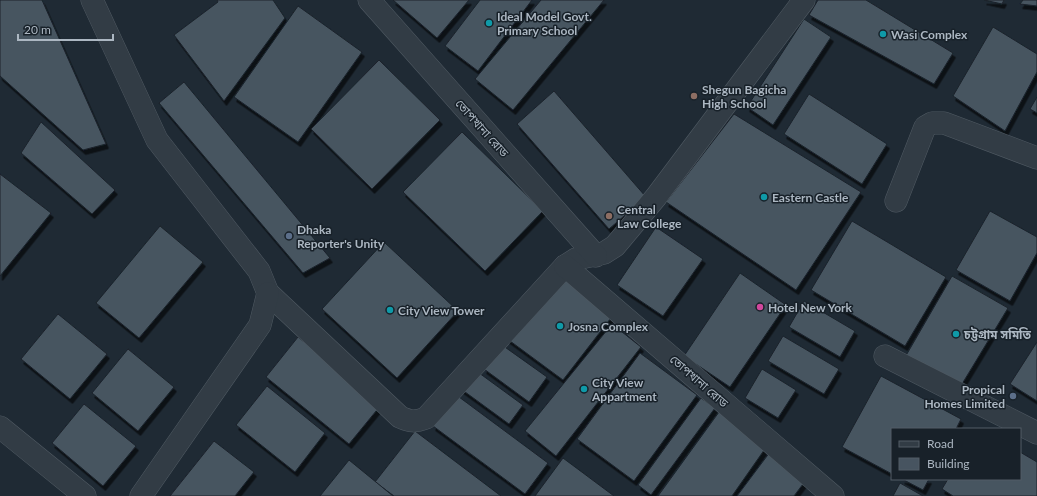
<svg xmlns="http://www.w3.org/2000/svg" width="1037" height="496" font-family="Lato,'Noto Sans Bengali',sans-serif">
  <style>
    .building { fill: #475460; stroke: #1a232b; filter: url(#shadow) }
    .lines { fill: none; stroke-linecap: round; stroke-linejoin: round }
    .minor-casing { stroke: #505a63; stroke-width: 23 }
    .minor { stroke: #323c45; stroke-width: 22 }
    .culture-dot { fill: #0f9aa8; stroke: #182129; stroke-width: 1.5 }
    .education-dot { fill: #8d6e63; stroke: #182129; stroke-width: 1.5 }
    .service-dot { fill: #5c6f8a; stroke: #182129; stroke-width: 1.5 }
    .hotel-dot { fill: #d1479c; stroke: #182129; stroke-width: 1.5 }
    .labels { text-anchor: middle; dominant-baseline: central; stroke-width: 3; stroke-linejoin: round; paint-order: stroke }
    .poi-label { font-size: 12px; font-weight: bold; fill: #acb7c2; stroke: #182129; text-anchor: start }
    .street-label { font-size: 12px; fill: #acb7c2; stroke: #182129 }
  </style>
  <defs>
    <filter id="shadow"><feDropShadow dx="2.5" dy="4.5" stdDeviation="0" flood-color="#0009"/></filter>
  </defs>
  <rect width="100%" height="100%" fill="#1f2a34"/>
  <g class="building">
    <polygon points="0,0 42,0 106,144 83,150 0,76"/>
    <polygon points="217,0 273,0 285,18 224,101 174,35 218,2"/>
    <polygon points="393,0 469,0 437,38"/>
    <polygon points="480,0 532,0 478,71 445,46"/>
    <polygon points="541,0 604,0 513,110 475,79"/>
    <polygon points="818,0 866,0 953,53 934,84 809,15"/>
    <polygon points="984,0 1004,0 1002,4"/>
    <polygon points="1023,0 1037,0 1037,6 1020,4"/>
    <polygon points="298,6 362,52 298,142 234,97"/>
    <polygon points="804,19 831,37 773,125 747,107"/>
    <polygon points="993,27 1037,54 1037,72 1005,131 953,96"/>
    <polygon points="379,60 440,120 372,189 311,129"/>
    <polygon points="184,82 330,258 303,273 159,103"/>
    <polygon points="554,91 646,197 609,229 517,124"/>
    <polygon points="809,94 887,144 862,184 784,134"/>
    <polygon points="1037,97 1037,113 1030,109"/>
    <polygon points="734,114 861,192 796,290 666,202"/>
    <polygon points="41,122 115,190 92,214 21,153"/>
    <polygon points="462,132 543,211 485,271 403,192"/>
    <polygon points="0,174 51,213 0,276"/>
    <polygon points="990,211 1037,237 1037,253 1010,301 956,270"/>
    <polygon points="852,221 946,277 905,346 811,290"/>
    <polygon points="160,226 203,262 139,338 96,303"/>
    <polygon points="656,227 703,259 663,316 617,285"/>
    <polygon points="384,242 458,311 397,378 322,309"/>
    <polygon points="556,272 614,314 563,380 506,338"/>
    <polygon points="740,273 786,305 730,387 684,356"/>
    <polygon points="952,276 1008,308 959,389 904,359"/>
    <polygon points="804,301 855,331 840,357 789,327"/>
    <polygon points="58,314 107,354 70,399 21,359"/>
    <polygon points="612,324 641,347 556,456 525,431"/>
    <polygon points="783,336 839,369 824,394 768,361"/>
    <polygon points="298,337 381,405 349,444 266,377"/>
    <polygon points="1037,342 1037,401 1010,384"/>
    <polygon points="502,345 547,377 529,402 484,369"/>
    <polygon points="128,349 174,387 138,431 92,393"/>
    <polygon points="640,353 697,395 634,481 577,439"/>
    <polygon points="762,369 796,390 778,418 745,398"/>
    <polygon points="475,370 523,405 509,424 461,389"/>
    <polygon points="881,376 961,419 956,429 892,429 892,474 842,447"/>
    <polygon points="267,386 325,433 295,472 236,425"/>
    <polygon points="455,394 548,463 525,494 433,426"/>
    <polygon points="701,398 715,408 651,495 638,485"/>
    <polygon points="84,404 136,446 103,486 52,443"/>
    <polygon points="719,412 767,446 732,496 658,496"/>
    <polygon points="415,431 501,496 394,496 375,482"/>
    <polygon points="214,441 254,472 235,496 170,496"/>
    <polygon points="773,448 809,476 794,496 737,496"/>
    <polygon points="1020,452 1037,462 1037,496 953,496 942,489 948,479 1020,479"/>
    <polygon points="563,458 614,496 535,496"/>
    <polygon points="349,460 393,496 320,496"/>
    <polygon points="902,479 929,479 923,490"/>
    <polygon points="900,483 923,496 893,496"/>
  </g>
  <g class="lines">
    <defs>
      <g id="minor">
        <path d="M92 0 157 140 259 271 268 293 400 417C411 422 415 422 426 418L565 266 576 259 604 253 615 246 656 197 804 0"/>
        <polyline points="369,0 596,256"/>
        <polyline points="896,201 925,127 932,123 944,123 1037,158"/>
        <polyline points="565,266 833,496"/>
        <polyline points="885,356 1037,433"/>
        <polyline points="0,427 85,496"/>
        <polyline points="141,496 260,325 268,293"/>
      </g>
    </defs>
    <use href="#minor" class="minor-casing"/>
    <use href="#minor" class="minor"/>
  </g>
  <g class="culture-dot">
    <circle cx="489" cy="23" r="4"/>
    <circle cx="883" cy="34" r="4"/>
    <circle cx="764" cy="197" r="4"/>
    <circle cx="390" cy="310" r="4"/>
    <circle cx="560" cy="326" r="4"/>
    <circle cx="956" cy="334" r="4"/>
    <circle cx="584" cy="389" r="4"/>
  </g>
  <g class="education-dot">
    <circle cx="694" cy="96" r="4"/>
    <circle cx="609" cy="216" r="4"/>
  </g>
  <g class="service-dot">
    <circle cx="289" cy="236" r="4"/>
    <circle cx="1013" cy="396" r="4"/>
  </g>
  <circle class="hotel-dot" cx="760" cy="307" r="4"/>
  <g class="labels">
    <g class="poi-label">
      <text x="497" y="16">Ideal Model Govt.<tspan x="497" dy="14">Primary School</tspan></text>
      <text x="891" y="34">Wasi Complex</text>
      <text x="702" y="89">Shegun Bagicha<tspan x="702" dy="14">High School</tspan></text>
      <text x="772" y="197">Eastern Castle</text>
      <text x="617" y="209">Central<tspan x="617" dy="14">Law College</tspan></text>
      <text x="297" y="229">Dhaka<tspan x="297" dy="14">Reporter's Unity</tspan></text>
      <text x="768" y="307">Hotel New York</text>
      <text x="398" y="310">City View Tower</text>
      <text x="568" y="326">Josna Complex</text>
      <text x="964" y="334">চট্টগ্রাম সমিতি</text>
      <text x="592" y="382">City View<tspan x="592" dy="14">Appartment</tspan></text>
      <text x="1005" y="389" text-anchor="end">Propical<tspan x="1005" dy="14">Homes Limited</tspan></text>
    </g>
    <g class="street-label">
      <text transform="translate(482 128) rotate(48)">তোপখানা রোড</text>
      <text transform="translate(699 381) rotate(41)">তোপখানা রোড</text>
    </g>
  </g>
  <rect x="891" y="428" width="130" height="52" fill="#182129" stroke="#535d66"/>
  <rect x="899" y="441" width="20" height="6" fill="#323c45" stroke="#535d66"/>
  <text x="927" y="448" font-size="12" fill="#acb7c2">Road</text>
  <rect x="899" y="458" width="20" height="12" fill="#475460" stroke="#535d66"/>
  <text x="927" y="468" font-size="12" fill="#acb7c2">Building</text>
  <path d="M18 34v6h95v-6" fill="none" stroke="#acb7c2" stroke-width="2"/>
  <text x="24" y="34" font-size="12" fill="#acb7c2" stroke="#182129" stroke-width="3" paint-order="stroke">20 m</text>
</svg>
